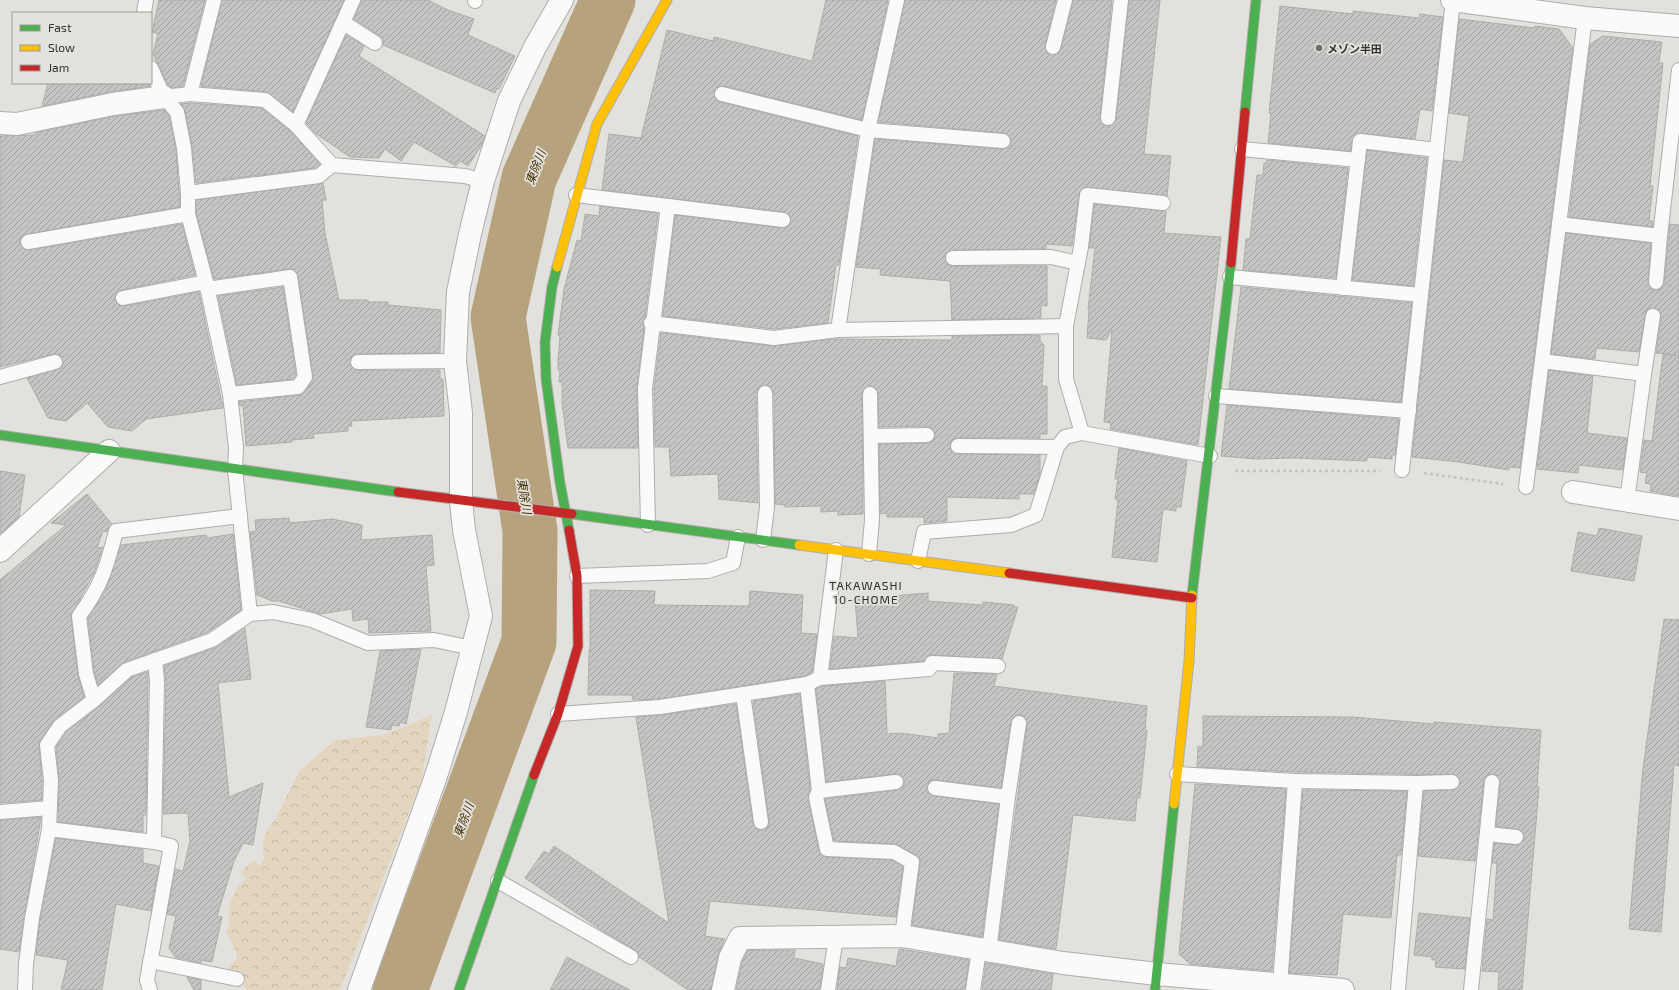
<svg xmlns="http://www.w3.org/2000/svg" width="1679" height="990" font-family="'Exo 2','Noto Sans JP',sans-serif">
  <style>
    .park { fill: url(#park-crowns) }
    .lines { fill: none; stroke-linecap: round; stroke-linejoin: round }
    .river { stroke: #b6a37e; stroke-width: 55 }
    .building { fill: url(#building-hatch); stroke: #aeadab }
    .lane-casing { stroke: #aeadab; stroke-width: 16 }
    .street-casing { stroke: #aeadab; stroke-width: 24 }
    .fast-casing { stroke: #aeadab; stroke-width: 11 }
    .slow-casing { stroke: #aeadab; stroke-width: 11 }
    .jam-casing { stroke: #aeadab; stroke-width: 11 }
    .path { stroke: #c2c2c0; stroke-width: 2.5; stroke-dasharray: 3 3; stroke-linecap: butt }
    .lane { stroke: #fbfafa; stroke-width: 14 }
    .street { stroke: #fbfafa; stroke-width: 22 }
    .fast { stroke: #4caf50; stroke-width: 9 }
    .slow { stroke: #ffc107; stroke-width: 9 }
    .jam { stroke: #c62828; stroke-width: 9 }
    .poi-dot { fill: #6f6e6c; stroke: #e4e2dd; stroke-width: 1.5 }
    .labels { text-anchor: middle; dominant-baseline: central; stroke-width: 3.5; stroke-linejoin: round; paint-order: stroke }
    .poi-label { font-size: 11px; font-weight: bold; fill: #31302e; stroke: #e4e2dd; text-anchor: start }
    .water-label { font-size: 12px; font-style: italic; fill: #463206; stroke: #e4e2dd }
    .neighbourhood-label { font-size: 12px; letter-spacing: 1px; fill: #31302e; stroke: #e4e2dd }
  </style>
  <defs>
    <pattern id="park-crowns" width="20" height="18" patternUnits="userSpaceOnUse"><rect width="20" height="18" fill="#e4d6be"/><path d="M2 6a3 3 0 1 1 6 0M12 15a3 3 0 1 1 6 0" fill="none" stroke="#c4b8a4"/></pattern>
    <pattern id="building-hatch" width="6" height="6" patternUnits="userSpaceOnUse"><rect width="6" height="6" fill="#c6c5c3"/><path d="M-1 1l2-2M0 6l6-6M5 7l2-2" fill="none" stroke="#a1a09f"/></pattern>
  </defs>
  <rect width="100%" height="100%" fill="#e3e1de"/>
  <path class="park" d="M432 714 422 779 340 990H247L228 966 236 960 237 954 225 930 230 928C226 909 232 891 246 878L240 872 254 860 259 866 264 860 263 844 265 834 276 818 299 771 335 740 382 735 412 724Z"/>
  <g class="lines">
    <polyline class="river" points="400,990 529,642 530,531 498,317 529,178 608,0"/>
  </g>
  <g class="building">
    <polygon points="159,0 205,0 183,86 172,88 168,85 153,54 158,34 152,32"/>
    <polygon points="222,0 344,0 293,112 266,92 201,86"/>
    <polygon points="361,0 428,0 448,10 474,19 468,35 515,56 499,89 497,88 495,93 383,45 383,39 380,36 354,19"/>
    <polygon points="826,0 888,0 862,120 724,86 716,88 714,92 716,100 720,102 858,136 839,265 836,265 828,323 774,329 663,316 675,215 782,228 790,225 791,217 784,212 602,190 609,134 641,138 667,30 713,41 714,37 812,61"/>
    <polygon points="905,0 1056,0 1045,45 1047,53 1051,55 1059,53 1061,49 1073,0 1112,0 1100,117 1103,125 1107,126 1115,123 1116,119 1129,0 1160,0 1144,154 1171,156 1167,196 1084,187 1079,194 1072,246 1046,244 1046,249 953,250 945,254 946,263 953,266 1047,266 1047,306 1041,305 1041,318 952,320 950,281 880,275 881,269 856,267 875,139 1002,149 1007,148 1011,142 1010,137 1004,133 878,122"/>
    <polygon points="1280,6 1353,14 1353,11 1419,18 1420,14 1443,17 1432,111 1420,109 1415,139 1357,133 1352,140 1350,151 1268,143 1271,113 1269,113"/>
    <polygon points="1459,19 1534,28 1535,26 1559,29 1573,48 1520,468 1509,467 1509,470 1459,462 1412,457 1444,160 1463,162 1469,116 1449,113"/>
    <polygon points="346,35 364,46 359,56 485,136 481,146 468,166 460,161 456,166 414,142 401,161 385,149 379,158 350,157 315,133 306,123"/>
    <polygon points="1603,36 1662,42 1659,63 1663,63 1650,186 1653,186 1649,221 1653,221 1653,227 1569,217 1590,44"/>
    <polygon points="48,83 148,83 150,86 110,92 42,106"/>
    <polygon points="190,103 262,108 290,131 320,164 315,168 196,183 192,146 185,110 181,104"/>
    <polygon points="164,110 169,116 176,149 180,207 27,234 20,239 20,244 25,250 29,250 182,224 195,275 121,290 115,295 115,300 120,306 125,306 199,292 223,408 146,419 132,431 108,427 87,403 66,421 48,418 27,378 61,368 63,364 61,356 53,354 0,367 0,136 35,135 35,133 115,116"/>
    <polygon points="1367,150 1427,158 1413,286 1352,280"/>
    <polygon points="1267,160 1348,168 1336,278 1243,270 1246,239 1250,239 1257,175 1263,175 1264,163 1267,163"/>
    <polygon points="323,183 326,200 322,200 325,233 339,300 368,300 368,302 388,302 388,305 441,310 440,353 358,354 351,358 351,366 358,370 440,370 440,379 443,379 444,416 351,421 352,426 348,426 348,431 313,434 314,438 292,440 292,442 246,446 243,405 240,406 239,402 299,395 305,392 312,381 313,376 298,276 293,269 289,269 214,279 196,213 196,200"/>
    <polygon points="1094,204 1166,211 1164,233 1221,237 1198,445 1110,429 1111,423 1104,422 1112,330 1106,340 1087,338 1089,309 1088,309 1095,248 1089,248"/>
    <polygon points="600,206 658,213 645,317 643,322 644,328 637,387 638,448 568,448 562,403 562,382 559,382 560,371 558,370 558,360 560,337 558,335 564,289 577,240 581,241 585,214 599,216"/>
    <polygon points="1670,224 1679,225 1679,496 1650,491 1651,484 1645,483 1647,473 1640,472 1644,440 1652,441 1663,354 1676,355 1656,353 1661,317 1659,310 1650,308 1646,311 1639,352 1596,348 1595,359 1551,354 1566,233 1651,243 1648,282 1651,289 1656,290 1663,287 1664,283"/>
    <polygon points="283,287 296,375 293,379 237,385 218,296"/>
    <polygon points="1241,287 1412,303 1401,402 1229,389"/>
    <polygon points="661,333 773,346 832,339 952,340 952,336 1040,335 1040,341 1044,345 1042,386 1047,386 1047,434 1040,434 1040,438 958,438 954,439 950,446 951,450 958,454 1040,455 1040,474 1034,494 1019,494 1019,499 947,497 947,521 924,523 924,517 887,517 887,513 880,514 879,444 928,443 934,439 935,434 931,428 927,426 879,427 878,393 874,387 869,386 863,390 862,394 863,514 838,515 838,511 821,512 821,506 785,507 785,505 775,504 774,393 769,386 764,385 758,389 756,393 758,503 719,499 718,474 671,476 669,447 655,447 654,388"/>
    <polygon points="1549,370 1593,376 1587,433 1627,438 1623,470 1579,465 1578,473 1537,469"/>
    <polygon points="1227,405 1399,419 1395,455 1392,455 1392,459 1367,457 1367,461 1295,458 1256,459 1221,456"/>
    <polygon points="1119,448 1187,461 1181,507 1176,507 1176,511 1163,509 1157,562 1112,557 1118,499 1115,499 1118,479 1115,479"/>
    <polygon points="0,471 25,475 19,517 0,534"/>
    <polygon points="87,494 112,524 107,532 103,531 97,548 103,547 94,573 71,616 78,675 84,697 55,719 40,741 39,746 42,780 42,800 0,803 0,580 66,525 51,523"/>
    <polygon points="289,518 290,523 332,519 362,525 361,540 432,535 434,565 426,566 431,631 369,633 368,619 353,621 352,609 320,614 279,601 272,601 257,595 250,532 256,531 255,520"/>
    <polygon points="1599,528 1642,536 1634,581 1571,571 1578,532 1597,536"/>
    <polygon points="233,534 241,610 208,632 124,662 98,685 94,672 88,618 106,589 121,545 206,535 207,538"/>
    <polygon points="590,590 655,591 654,605 749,606 750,591 803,595 801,633 817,634 812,672 805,676 659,699 633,700 632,695 588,695 589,654 590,646"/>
    <polygon points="928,593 928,601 983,605 983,602 1014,605 1014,607 1018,607 1002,659 932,655 927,656 924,661 830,669 834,636 858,638 855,599"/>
    <polygon points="1664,619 1679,620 1679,766 1674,765 1661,932 1629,929 1643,768"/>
    <polygon points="245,628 251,679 218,683 229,797 263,783 253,845 243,843 234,861 217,916 222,917 212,962 201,960 201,963 175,957 169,948 176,916 167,914 175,869 183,871 190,841 188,813 163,814 166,681 164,666 215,648"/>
    <polygon points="421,649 406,724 400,722 399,726 392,725 391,730 366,727 380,651"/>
    <polygon points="148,672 146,815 143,815 143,832 58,822 59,780 56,747 66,732 100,706 131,677"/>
    <polygon points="954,673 997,674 994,686 1147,706 1145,730 1147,730 1140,798 1137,798 1135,821 1073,815 1056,949 999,940 1027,724 1024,716 1016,715 1011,721 1001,788 936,780 931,780 927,787 927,792 934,796 999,804 982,937 912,925 920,863 920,859 916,855 895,844 834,841 825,799 897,790 904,786 904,781 900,774 895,774 826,782 816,689 822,686 885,681 887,734 900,733 938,738 938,734 949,733"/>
    <polygon points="800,694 810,789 808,799 819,851 820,854 826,857 892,860 903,867 896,917 710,901 705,936 725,939 718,955 711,990 688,990 639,957 635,950 600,929 525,878 544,851 549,854 554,846 669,923 636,717 661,715 736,704 753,823 757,830 763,830 769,826 769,821 753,701"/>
    <polygon points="1203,716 1352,717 1433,724 1434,722 1541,730 1537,787 1539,787 1522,990 1498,990 1499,972 1482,971 1487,919 1493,920 1497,863 1492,863 1494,843 1519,845 1524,837 1521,830 1496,826 1500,783 1497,775 1489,774 1484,781 1475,861 1418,856 1424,791 1456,789 1460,782 1456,775 1295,772 1197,767 1198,746 1203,747"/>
    <polygon points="1195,784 1286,789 1272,971 1190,964 1179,954"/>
    <polygon points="1303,790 1407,791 1401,855 1397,855 1391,918 1343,914 1337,975 1289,973"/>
    <polygon points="41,817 19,952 0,949 0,820"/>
    <polygon points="56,838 143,849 143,863 159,866 151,911 116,904 102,990 61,990 68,960 36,955 40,919"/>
    <polygon points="1419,913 1470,918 1465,969 1435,967 1436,960 1432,960 1432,957 1414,955"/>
    <polygon points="899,949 969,960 965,990 837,990 840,967 846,968 848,958 896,966"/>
    <polygon points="748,950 795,950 794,958 823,964 820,990 736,990 742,962"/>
    <polygon points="567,957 630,990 550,990"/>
    <polygon points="986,963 1053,974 1051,990 982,990"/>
    <polygon points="187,977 201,980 201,990 194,990"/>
  </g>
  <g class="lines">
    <defs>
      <g id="lane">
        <polyline points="897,0 868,130 838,330 1066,326 1066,379 1082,433"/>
        <polyline points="475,1 475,0"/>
        <polyline points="144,13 146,0"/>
        <polyline points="344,23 375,43"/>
        <polyline points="1053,47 1065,0"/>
        <polyline points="190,94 214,0"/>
        <polyline points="722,94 868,130 1003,141"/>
        <polyline points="164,97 190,94 265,100 296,125 332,165 465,176 483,181"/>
        <polyline points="1108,118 1121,0"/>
        <polyline points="296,125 353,0"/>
        <polyline points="1242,149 1358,160"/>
        <polyline points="188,193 319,176 332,165"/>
        <polyline points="576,195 668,206 645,388 648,525"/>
        <polyline points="668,206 783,220"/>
        <polyline points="1559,224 1660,236 1679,70"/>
        <polyline points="28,242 188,214"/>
        <polyline points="953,258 1051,257 1078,263"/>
        <polyline points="1230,277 1421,295"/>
        <polyline points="1656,282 1660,236"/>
        <polyline points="1343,288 1360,141 1437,150"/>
        <polyline points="207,289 290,277 305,377 298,387 230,394"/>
        <polyline points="123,298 206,282"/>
        <polyline points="651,323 774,338 838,330"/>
        <polyline points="1066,326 1081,247 1087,195 1163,203"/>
        <polyline points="1542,361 1644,374 1627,501"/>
        <polyline points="358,362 455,361"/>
        <polyline points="1644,374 1653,316"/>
        <polyline points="0,377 55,362"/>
        <polyline points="1216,396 1409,411"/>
        <polyline points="871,436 927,435"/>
        <polyline points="958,446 1057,447"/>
        <polyline points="1402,470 1453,0"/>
        <polyline points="1526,487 1585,18"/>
        <polyline points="763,540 767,507 765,393"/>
        <polyline points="869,554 872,520 870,394"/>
        <polyline points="918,561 924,532 1011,525 1036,515 1057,447 1065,437 1082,433 1210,456"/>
        <polyline points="577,576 708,571 733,563 738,537"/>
        <polyline points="250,614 273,612 312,620 368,643 434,640 472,648"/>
        <polyline points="820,678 929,669 932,663 998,666"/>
        <polyline points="807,684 819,791 896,782"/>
        <polyline points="743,694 761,822"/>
        <path d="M94 700 86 674 79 616C101 587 107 566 116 531L240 516"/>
        <polyline points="558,714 660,707 807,684 820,678 836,550"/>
        <polyline points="1177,774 1295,781 1416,783 1398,990"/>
        <polyline points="1416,783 1452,782"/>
        <polyline points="935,788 1008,797"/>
        <polyline points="819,791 816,797 827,849 894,852 912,862 902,936"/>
        <polyline points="0,812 50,808"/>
        <polyline points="49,829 154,842"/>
        <polyline points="1487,834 1516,837"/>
        <polyline points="498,881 631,957"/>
        <polyline points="989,951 1008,797 1019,723"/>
        <polyline points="150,961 237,979"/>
        <polyline points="1280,985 1295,781"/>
        <polyline points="25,990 26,964 32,918 49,829 51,780 47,745 60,726 94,700 127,670 212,640 250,614 235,469 236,448 230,394 206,282 188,214 188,193 184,148 177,112 164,97 151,68"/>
        <polyline points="150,990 147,980 171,846 154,842 157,681 155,660"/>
        <polyline points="828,990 836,937"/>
        <polyline points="973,990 979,950"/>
        <polyline points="1471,990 1492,782"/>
      </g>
      <g id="street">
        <polyline points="1452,0 1585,18 1679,26"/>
        <polyline points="0,123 17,124 113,104 164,97"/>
        <polyline points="1573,492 1679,509"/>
        <polyline points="0,551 109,451"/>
        <polyline points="359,990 436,776 456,712 481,616 464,530 461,501 461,413 455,361 458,292 470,234 483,181 509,101 535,47 562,0"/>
        <polyline points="723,990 730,958 740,938 902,936 1063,963 1157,974 1343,990"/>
      </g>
      <g id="fast">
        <polyline points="1245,112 1256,0"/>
        <polyline points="557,267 552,287 545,342 546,379 560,483 569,530"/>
        <polyline points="0,435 398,492"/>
        <polyline points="572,514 799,545"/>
        <polyline points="1192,595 1231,263"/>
        <polyline points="459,990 534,775"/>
        <polyline points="1155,990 1174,804"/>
      </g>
      <g id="slow">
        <polyline points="557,267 597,124 667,0"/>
        <polyline points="799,545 1009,573"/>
        <polyline points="1174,804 1189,661 1192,595"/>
      </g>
      <g id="jam">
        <polyline points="1231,263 1245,112"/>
        <polyline points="398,492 572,514"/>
        <polyline points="1009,573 1192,598"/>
        <polyline points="534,775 558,714 578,646 577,576 569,530"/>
      </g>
    </defs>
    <use href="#lane" class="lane-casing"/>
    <use href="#street" class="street-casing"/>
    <use href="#fast" class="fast-casing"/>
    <use href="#slow" class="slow-casing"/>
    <use href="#jam" class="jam-casing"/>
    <g class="path">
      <polyline points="1235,471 1380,471"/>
      <polyline points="1424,473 1503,484"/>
    </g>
    <use href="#lane" class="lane"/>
    <use href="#street" class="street"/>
    <use href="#fast" class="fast"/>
    <use href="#slow" class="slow"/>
    <use href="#jam" class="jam"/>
  </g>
  <circle class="poi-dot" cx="1319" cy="48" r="4"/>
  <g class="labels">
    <g class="poi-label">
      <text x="1327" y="48">メゾン半田</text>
    </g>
    <g class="water-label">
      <text transform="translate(535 167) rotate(-69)">東除川</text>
      <text transform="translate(525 496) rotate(81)">東除川</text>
      <text transform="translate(463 820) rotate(-70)">東除川</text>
    </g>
    <g class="neighbourhood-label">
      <text x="866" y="585">TAKAWASHI<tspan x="866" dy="14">10-CHOME</tspan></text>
    </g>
  </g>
  <rect x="12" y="12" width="140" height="72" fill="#e4e2dd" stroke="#9c9b97"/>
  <rect x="20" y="25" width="20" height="6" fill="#4caf50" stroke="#9c9b97"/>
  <text x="48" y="32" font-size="12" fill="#31302e">Fast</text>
  <rect x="20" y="45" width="20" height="6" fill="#ffc107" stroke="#9c9b97"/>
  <text x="48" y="52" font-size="12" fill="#31302e">Slow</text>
  <rect x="20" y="65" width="20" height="6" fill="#c62828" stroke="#9c9b97"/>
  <text x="48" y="72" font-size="12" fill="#31302e">Jam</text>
</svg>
